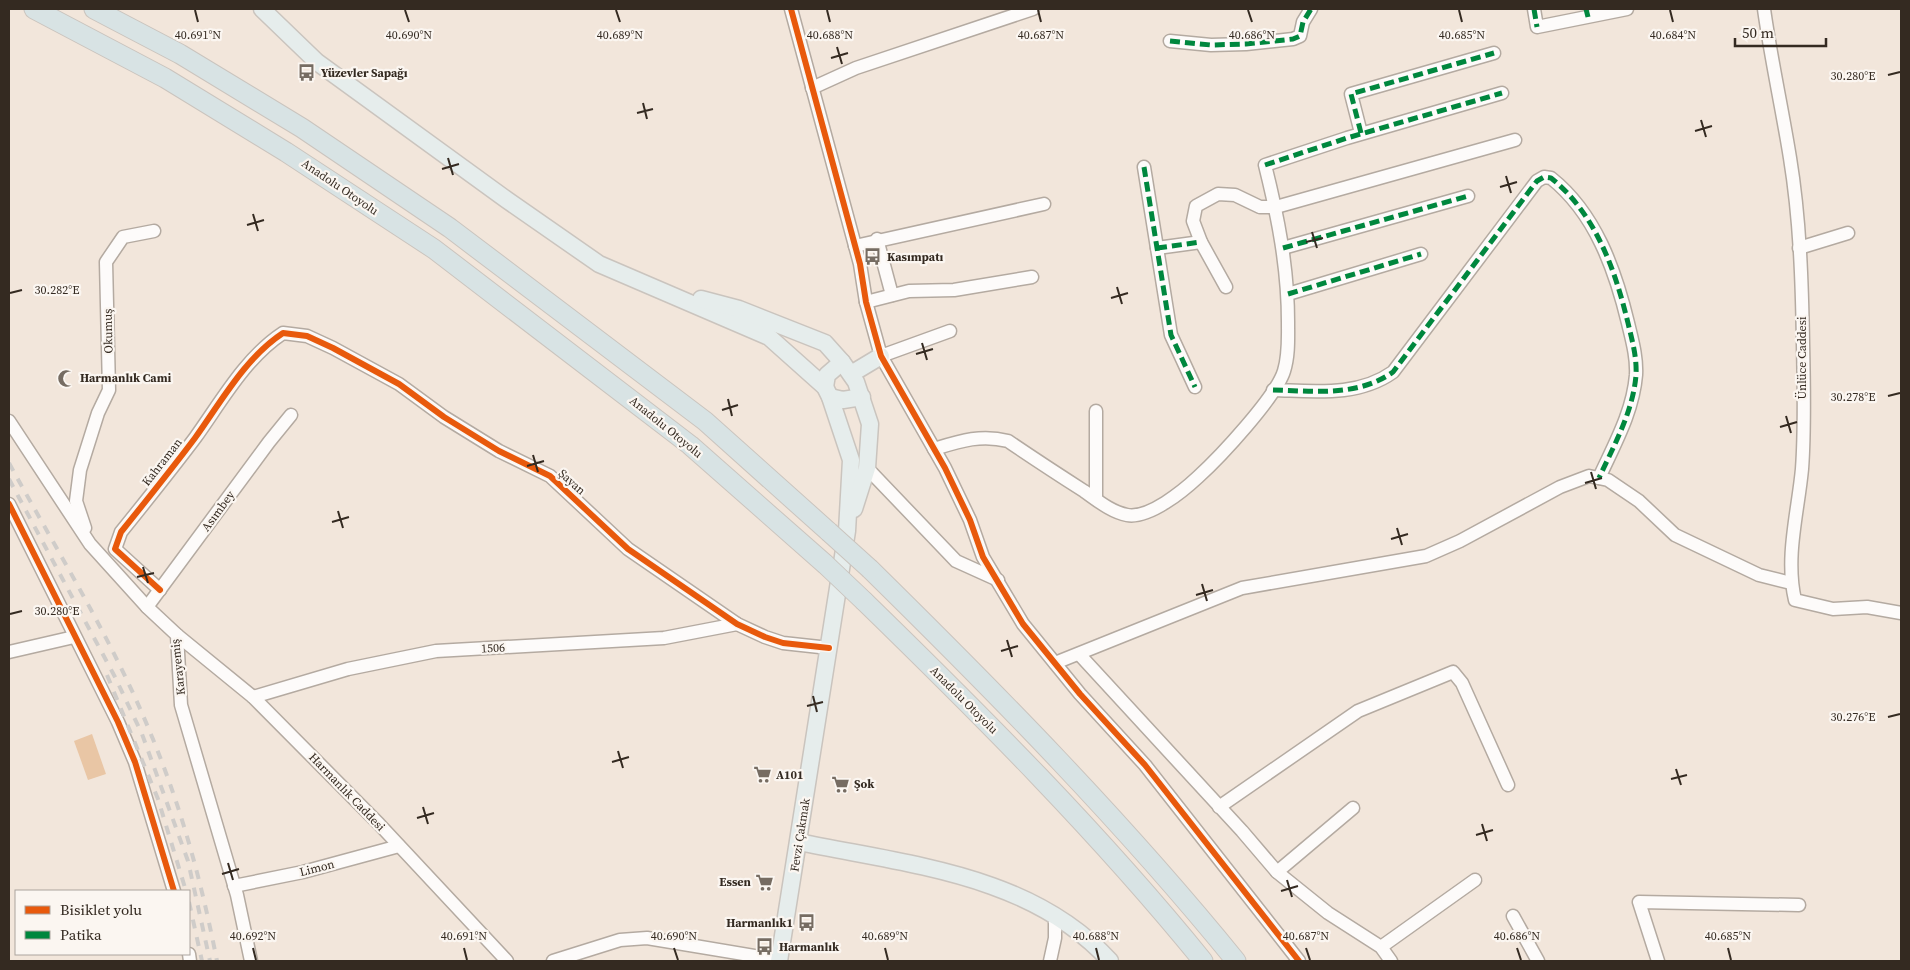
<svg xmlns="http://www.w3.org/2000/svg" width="1910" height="970" font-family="'Source Serif 4',serif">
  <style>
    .green { fill: #e9c6a5 }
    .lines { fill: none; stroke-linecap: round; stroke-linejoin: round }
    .minor-casing { stroke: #b4aaa1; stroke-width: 15 }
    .major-casing { stroke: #cac4be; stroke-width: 19 }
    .highway-casing { stroke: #cac4be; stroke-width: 21 }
    .minor { stroke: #fdfbfa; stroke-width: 12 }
    .major { stroke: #e6edec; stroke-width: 16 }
    .highway { stroke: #d8e3e4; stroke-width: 19 }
    .rail { stroke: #cfccc9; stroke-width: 4; stroke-dasharray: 9 9; stroke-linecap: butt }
    .highway-bridge-casing { stroke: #cac4be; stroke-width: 21; stroke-linecap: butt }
    .highway-bridge { stroke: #d8e3e4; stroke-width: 19 }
    .quiet { stroke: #00873e; stroke-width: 5; stroke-dasharray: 10 5; stroke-linecap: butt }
    .cycleway-casing { stroke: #fbf6f1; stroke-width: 9 }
    .cycleway { stroke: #e8590c; stroke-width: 6 }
    .ticks { fill: none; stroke: #342a21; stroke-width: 2 }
    .labels { text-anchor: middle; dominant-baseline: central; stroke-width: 4.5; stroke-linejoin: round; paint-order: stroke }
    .poi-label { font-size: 12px; font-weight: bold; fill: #342a21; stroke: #fbf6f1; text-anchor: start }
    .street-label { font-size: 12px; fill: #342a21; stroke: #fbf6f1 }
    .ticks-label { font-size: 12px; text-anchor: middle; fill: #342a21; stroke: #fbf6f1; stroke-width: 4.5; stroke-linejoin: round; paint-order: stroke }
  </style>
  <rect width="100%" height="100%" fill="#f2e6db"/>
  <polygon class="green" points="92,734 106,774 88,780 74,741"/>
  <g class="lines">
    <defs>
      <g id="minor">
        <polyline points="791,9 860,264 866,302 881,356 945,468 970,520 983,557 1023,624 1080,694 1145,765 1299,961"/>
        <polyline points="1534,9 1537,27 1627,9"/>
        <path d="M1764 9C1771 59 1782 108 1790 158 1800 219 1802 282 1803 344 1804 385 1805 428 1802 469 1798 512 1785 557 1795 600L1833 609 1867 607 1901 613"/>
        <polyline points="1170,41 1211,45 1246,44 1293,39 1300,36 1303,22 1311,9"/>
        <polyline points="812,88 856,68 1033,9"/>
        <polyline points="1361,133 1351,94 1494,53"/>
        <polyline points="1144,167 1171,335 1195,387"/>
        <polyline points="877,239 892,295"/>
        <polyline points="855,246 1044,204"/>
        <polyline points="1157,248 1201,242"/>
        <polyline points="1283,248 1468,196"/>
        <polyline points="1799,248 1848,233"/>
        <polyline points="1226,287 1201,242 1193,221 1196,206 1218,194 1235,195 1260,207 1276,207 1515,140"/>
        <polyline points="1288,294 1421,254"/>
        <polyline points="866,302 909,291 954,290 1032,277"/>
        <polyline points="881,356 950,331"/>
        <path d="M1273 390C1314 391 1358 397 1393 372L1537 181 1544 177 1551 178C1595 213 1615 269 1628 323 1632 340 1637 357 1636 375 1633 412 1614 445 1599 478"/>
        <polyline points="9,421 90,544 147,607 177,635 181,705 237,895 251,961"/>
        <path d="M934 449C960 441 981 434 1008 441 1033 458 1059 475 1084 491 1097 500 1111 512 1127 515 1149 519 1183 491 1198 477 1220 457 1276 397 1284 371 1289 355 1288 338 1288 322 1288 268 1278 217 1265 165L1347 138 1502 93"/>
        <polyline points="867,468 956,561 998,580"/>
        <polyline points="1096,499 1096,411"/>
        <polyline points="9,504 118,722 135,762 174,891"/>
        <polyline points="85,528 76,501 80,470 98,413 109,390 106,262 123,237 154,231"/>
        <path d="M160 590 115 549 121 532C146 501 171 470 195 438 221 402 245 358 283 333L307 336 333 348 399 384 444 417 499 451 550 476 628 549 737 624 765 637 783 643 829 648"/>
        <polyline points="147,607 269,442 291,415"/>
        <polyline points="177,635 253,697 379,824 507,961"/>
        <polyline points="9,652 74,637"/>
        <polyline points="1079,654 1242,831 1277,872 1328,913 1381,947 1391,961"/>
        <polyline points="1055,663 1242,588 1426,556 1460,541 1560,487 1589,476 1608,480 1639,501 1675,535 1759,575 1791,583"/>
        <polyline points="253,697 348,669 436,651 664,638 737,624"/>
        <polyline points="1219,807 1358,711 1453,672 1462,683 1508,785"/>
        <polyline points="1277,872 1353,808"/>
        <polyline points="234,886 303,872 399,846"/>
        <polyline points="1513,916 1538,961"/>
        <polyline points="1381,947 1475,880"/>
        <polyline points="189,954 190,961"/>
        <polyline points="553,961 620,940 647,938 779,960"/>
        <polyline points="1050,961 1055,938 1055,916"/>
        <polyline points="1658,961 1639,902 1799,905"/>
      </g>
      <g id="major">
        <polyline points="262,9 317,62 507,200 599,264 769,337 825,387 830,397 851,460 847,531 779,961"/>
        <polyline points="701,299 739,309 825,343 842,362 856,382 870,424 867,468 854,509"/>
        <polyline points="851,374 881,356"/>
        <polyline points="825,387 827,375 842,362"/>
        <polyline points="830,397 843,400 862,397"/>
        <path d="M799 842C908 865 1031 874 1110 961"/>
      </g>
      <g id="highway">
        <polyline points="34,9 165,78 286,152 434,249 690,445 825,564"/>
        <polyline points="94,9 180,54 302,128 450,228 705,421 829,532"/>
        <path d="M870 569C998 695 1123 822 1236 961"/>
        <path d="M864 601C982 716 1099 833 1203 961"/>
      </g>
    </defs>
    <use href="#minor" class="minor-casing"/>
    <use href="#major" class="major-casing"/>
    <use href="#highway" class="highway-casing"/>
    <use href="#minor" class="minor"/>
    <use href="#major" class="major"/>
    <use href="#highway" class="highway"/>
    <g class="rail">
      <path d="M9 463C57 551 112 639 150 732 182 809 201 880 217 961"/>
      <polyline points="9,479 115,677 142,734 188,861 210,961"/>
      <polyline points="107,675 158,799 186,891"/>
      <polyline points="189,902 202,961"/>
    </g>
    <defs>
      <g id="highway-bridge">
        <polyline points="829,532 870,569"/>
        <polyline points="825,564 864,601"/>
      </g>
    </defs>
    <use href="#highway-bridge" class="highway-bridge-casing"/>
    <use href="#highway-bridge" class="highway-bridge"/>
    <g class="quiet">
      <polyline points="1534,9 1537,27"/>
      <polyline points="1586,9 1588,17"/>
      <polyline points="1170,41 1211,45 1246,44 1293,39 1300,36 1303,22 1311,9"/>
      <polyline points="1361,133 1351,94 1494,53"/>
      <polyline points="1265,165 1347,138 1502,93"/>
      <polyline points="1144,167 1171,335 1195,387"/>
      <polyline points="1157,248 1201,242"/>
      <polyline points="1283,248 1468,196"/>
      <polyline points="1288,294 1421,254"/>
      <path d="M1273 390C1314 391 1358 397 1393 372L1537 181 1544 177 1551 178C1595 213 1615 269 1628 323 1632 340 1637 357 1636 375 1633 412 1614 445 1599 478"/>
    </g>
    <defs>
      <g id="cycleway">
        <polyline points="791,9 860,264 866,302 881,356 945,468 970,520 983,557 1023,624 1080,694 1145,765 1299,961"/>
        <polyline points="9,504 118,722 135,762 174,891"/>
        <path d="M160 590 115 549 121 532C146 501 171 470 195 438 221 402 245 358 283 333L307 336 333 348 399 384 444 417 499 451 550 476 628 549 737 624 765 637 783 643 829 648"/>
      </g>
    </defs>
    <use href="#cycleway" class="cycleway-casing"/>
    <use href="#cycleway" class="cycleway"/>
  </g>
  <path class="ticks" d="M195 10 198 22M405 10 409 22M616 10 620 22M827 10 830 22M1038 10 1041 22M1248 10 1252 22M1459 10 1462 22M1670 10 1673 22M837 47 842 64M831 58 848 53M1888 75 1900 72M643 103 647 119M637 113 653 109M1701 120 1706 137M1695 131 1712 126M448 158 453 175M442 169 459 164M1506 176 1511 193M1500 187 1517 182M253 214 258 231M247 225 264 220M1312 232 1317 248M1306 242 1323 238M1117 287 1122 304M10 293 22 290M1111 298 1128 293M922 343 927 360M916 354 933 349M1888 396 1900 393M728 399 732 416M722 410 738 405M1786 416 1791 433M1780 427 1797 422M533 455 538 472M527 466 544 461M1591 472 1596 489M1585 483 1602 478M338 511 343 528M332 522 349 517M1397 528 1402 545M1391 539 1408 534M143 567 148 583M137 577 154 573M1202 584 1207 601M1196 595 1213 590M10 614 22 611M1007 640 1012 657M1001 651 1018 646M813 696 817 712M807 706 823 702M1888 717 1900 714M618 751 623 768M612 762 629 757M1676 769 1681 785M1671 779 1687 775M423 807 428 824M417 818 434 813M1482 824 1487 841M1476 835 1493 830M228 863 233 880M222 874 239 869M1287 880 1292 897M1281 891 1298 886M253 948 256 960M464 948 467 960M674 948 678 960M885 948 888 960M1096 948 1099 960M1306 948 1310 960M1517 948 1521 960M1728 948 1731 960"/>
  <defs>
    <symbol id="bus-bare" viewBox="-9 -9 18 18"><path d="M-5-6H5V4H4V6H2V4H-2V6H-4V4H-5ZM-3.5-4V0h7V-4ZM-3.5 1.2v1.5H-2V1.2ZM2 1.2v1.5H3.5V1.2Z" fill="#766c62" stroke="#fbf6f1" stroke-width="2.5" paint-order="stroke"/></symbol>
    <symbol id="mosque-bare" viewBox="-9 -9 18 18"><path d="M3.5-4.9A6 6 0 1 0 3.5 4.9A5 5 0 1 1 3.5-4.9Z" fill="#766c62" stroke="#fbf6f1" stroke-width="2.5" paint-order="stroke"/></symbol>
    <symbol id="supermarket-bare" viewBox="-9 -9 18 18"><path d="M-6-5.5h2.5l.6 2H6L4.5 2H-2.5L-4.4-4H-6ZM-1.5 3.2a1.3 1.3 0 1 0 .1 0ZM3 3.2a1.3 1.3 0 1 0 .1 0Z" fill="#766c62" stroke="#fbf6f1" stroke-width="2.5" paint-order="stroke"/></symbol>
  </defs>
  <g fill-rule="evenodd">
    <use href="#bus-bare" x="294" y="60" width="25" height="25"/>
    <use href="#bus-bare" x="860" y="244" width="25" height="25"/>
    <use href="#mosque-bare" x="54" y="366" width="25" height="25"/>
    <use href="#supermarket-bare" x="750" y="762" width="25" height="25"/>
    <use href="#supermarket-bare" x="828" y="772" width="25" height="25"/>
    <use href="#supermarket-bare" x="752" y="870" width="25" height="25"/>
    <use href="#bus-bare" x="794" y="910" width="25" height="25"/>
    <use href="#bus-bare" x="752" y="934" width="25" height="25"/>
  </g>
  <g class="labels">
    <g class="poi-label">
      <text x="321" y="73">Yüzevler Sapağı</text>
      <text x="887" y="257">Kasımpatı</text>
      <text x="80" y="378">Harmanlık Cami</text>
      <text x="776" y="775">A101</text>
      <text x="854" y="784">Şok</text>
      <text x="751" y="882" text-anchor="end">Essen</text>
      <text x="793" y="923" text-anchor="end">Harmanlık1</text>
      <text x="779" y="947">Harmanlık</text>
    </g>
    <g class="street-label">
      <text transform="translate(340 187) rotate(34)">Anadolu Otoyolu</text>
      <text transform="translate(108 331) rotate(-91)">Okumuş</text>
      <text transform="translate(1802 358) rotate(-90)">Ünlüce Caddesi</text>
      <text transform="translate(666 427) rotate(39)">Anadolu Otoyolu</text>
      <text transform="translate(162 462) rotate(-52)">Kahraman</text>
      <text transform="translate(572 482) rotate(42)">Şayan</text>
      <text transform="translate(218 511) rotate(-54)">Asımbey</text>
      <text transform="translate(493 648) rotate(-3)">1506</text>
      <text transform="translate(178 667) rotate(-96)">Karayemiş</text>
      <text transform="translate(964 700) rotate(45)">Anadolu Otoyolu</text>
      <text transform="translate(347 792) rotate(46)">Harmanlık Caddesi</text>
      <text transform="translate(800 835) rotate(-81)">Fevzi Çakmak</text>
      <text transform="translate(317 868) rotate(-14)">Limon</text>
    </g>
  </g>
  <g class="ticks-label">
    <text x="198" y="39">40.691°N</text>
    <text x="409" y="39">40.690°N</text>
    <text x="620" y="39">40.689°N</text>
    <text x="830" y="39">40.688°N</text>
    <text x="1041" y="39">40.687°N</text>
    <text x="1252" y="39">40.686°N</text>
    <text x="1462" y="39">40.685°N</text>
    <text x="1673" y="39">40.684°N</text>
    <text x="1853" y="80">30.280°E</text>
    <text x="57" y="294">30.282°E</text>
    <text x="1853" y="401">30.278°E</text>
    <text x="57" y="615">30.280°E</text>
    <text x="1853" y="721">30.276°E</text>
    <text x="253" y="940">40.692°N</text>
    <text x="464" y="940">40.691°N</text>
    <text x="674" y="940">40.690°N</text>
    <text x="885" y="940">40.689°N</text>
    <text x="1096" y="940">40.688°N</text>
    <text x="1306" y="940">40.687°N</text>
    <text x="1517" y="940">40.686°N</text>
    <text x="1728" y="940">40.685°N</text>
  </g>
  <rect width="1910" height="970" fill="none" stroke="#342a21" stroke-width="20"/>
  <rect x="15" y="890" width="175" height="65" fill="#fbf6f1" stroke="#aba49e"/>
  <rect x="25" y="906" width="25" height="8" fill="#e8590c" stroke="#aba49e"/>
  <text x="60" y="915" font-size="15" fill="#342a21">Bisiklet yolu</text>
  <rect x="25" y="931" width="25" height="8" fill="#00873e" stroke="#aba49e"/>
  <text x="60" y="940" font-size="15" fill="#342a21">Patika</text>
  <path d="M1735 38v8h91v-8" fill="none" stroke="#342a21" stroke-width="2.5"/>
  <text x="1742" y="38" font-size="15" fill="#342a21" stroke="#fbf6f1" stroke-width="4" paint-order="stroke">50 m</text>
</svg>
